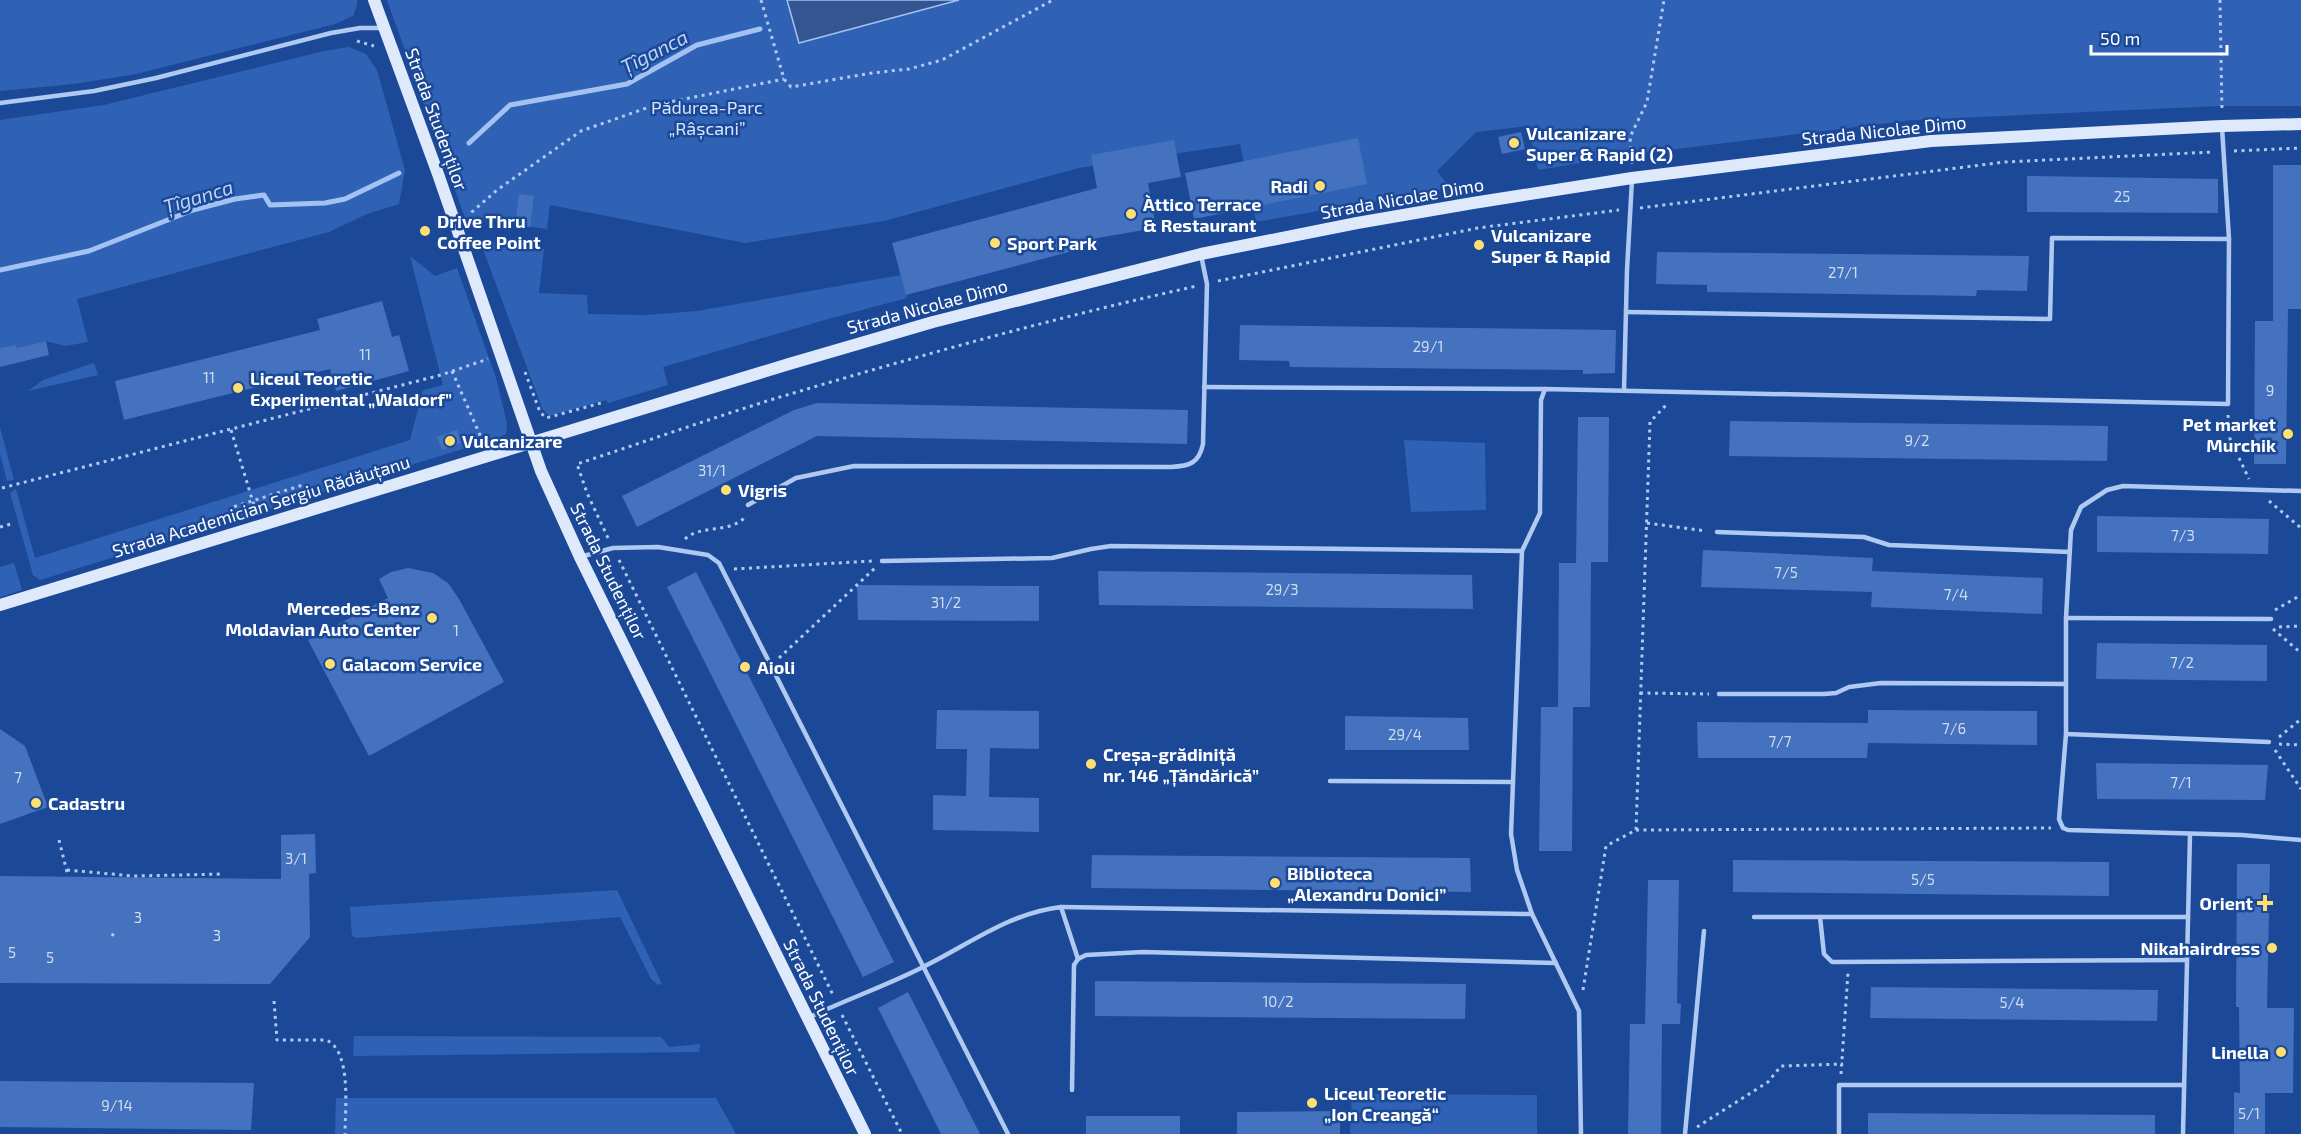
<svg xmlns="http://www.w3.org/2000/svg" width="2301" height="1134" font-family="'Exo 2',sans-serif">
  <style>
    .green { fill: #2f62b5 }
    .water { fill: #345590; stroke: #a3c2f2; stroke-width: 1.5 }
    .lines { fill: none; stroke-linecap: round; stroke-linejoin: round }
    .stream { stroke: #a3c2f2; stroke-width: 5 }
    .building { fill: #4472bf }
    .path { stroke: #b0c9f0; stroke-width: 3; stroke-dasharray: 3 4.5; stroke-linecap: butt }
    .lane { stroke: #b0c9f0; stroke-width: 4.5 }
    .secondary { stroke: #dee9fb; stroke-width: 12 }
    .poi-dot { fill: #ffdf6f; stroke: #1b4998; stroke-width: 2 }
    .labels { text-anchor: middle; dominant-baseline: central; stroke-width: 5; stroke-linejoin: round; paint-order: stroke }
    .number-label { font-size: 15px; fill: #d0dcef }
    .park-label { font-size: 18px; fill: #d7e5fb; stroke: #1b4998 }
    .street-label { font-size: 18px; fill: #fff; stroke: #1b4998 }
    .poi-label { font-size: 18px; font-weight: bold; fill: #fff; stroke: #1b4998; text-anchor: start }
    .water-label { font-size: 20px; font-style: italic; fill: #bcd3f7; stroke: #1b4998 }
  </style>
  <rect width="100%" height="100%" fill="#1b4998"/>
  <g class="green">
    <polygon points="0,0 357,0 357,5 353,16 335,24 136,74 74,84 0,91"/>
    <polygon points="387,0 787,0 800,43 959,0 2301,0 2301,106 2220,106 1913,120 1636,154 1538,170 1528,126 1476,132 1437,171 1450,188 1256,222 1240,144 1079,168 884,221 745,243 550,205 547,229 465,218"/>
    <polygon points="349,47 366,54 377,70 405,170 399,204 367,214 329,232 77,299 88,342 65,346 46,341 17,348 16,345 0,348 0,120 104,105 324,51"/>
    <polygon points="488,241 544,249 539,293 587,295 588,314 645,315 697,311 901,275 907,298 828,319 663,367 668,385 608,403 606,400 549,416 542,408 481,244"/>
    <polygon points="410,256 435,276 457,268 496,378 507,423 506,434 495,439 40,580 33,575 10,493 16,489 35,558 410,440 423,390 443,385"/>
    <polygon points="94,363 98,375 28,391 43,380"/>
    <polygon points="0,427 14,480 7,481 0,454"/>
    <polygon points="1404,440 1485,443 1486,510 1411,512"/>
    <polygon points="14,563 22,590 0,597 0,567"/>
    <polygon points="617,890 662,984 658,985 651,979 620,917 357,938 352,936 350,907"/>
    <polygon points="354,1036 661,1037 669,1047 700,1044 699,1052 353,1056"/>
    <polygon points="1352,1094 1537,1095 1537,1134 1350,1134"/>
    <polygon points="336,1098 716,1098 736,1134 335,1134"/>
  </g>
  <polygon class="water" points="787,0 959,0 799,43"/>
  <g class="lines">
    <g class="stream">
      <polyline points="469,143 510,105 627,84 697,45 760,29"/>
      <polyline points="0,270 89,251 193,210 235,199 264,195 270,205 325,203 345,199 399,173"/>
    </g>
  </g>
  <g class="building">
    <polygon points="1521,132 1525,149 1502,154 1498,137"/>
    <polygon points="1358,138 1367,184 1194,219 1185,173"/>
    <polygon points="1174,140 1181,177 1148,183 1156,228 1097,238 1099,244 906,295 892,243 1097,188 1091,155"/>
    <polygon points="2273,165 2301,165 2301,309 2288,309 2286,464 2254,464 2255,321 2273,321"/>
    <polygon points="2027,176 2218,179 2218,213 2027,212"/>
    <polygon points="519,194 534,196 530,227 515,225"/>
    <polygon points="1657,252 2029,256 2027,291 1977,290 1976,296 1707,292 1707,285 1656,284"/>
    <polygon points="382,301 392,337 399,335 409,371 336,391 330,369 124,420 115,381 320,330 317,319"/>
    <polygon points="1240,325 1616,330 1615,373 1583,374 1583,370 1290,367 1289,361 1239,360"/>
    <polygon points="46,341 49,355 0,367 0,348 16,345 17,348"/>
    <polygon points="817,403 1188,410 1187,444 817,436 637,527 622,496 794,410"/>
    <polygon points="1578,417 1609,417 1608,562 1591,562 1590,707 1573,707 1572,851 1539,851 1541,707 1558,707 1559,563 1576,563"/>
    <polygon points="1730,421 2108,426 2107,461 1729,456"/>
    <polygon points="457,430 461,443 442,450 437,437"/>
    <polygon points="2097,516 2269,519 2268,554 2097,552"/>
    <polygon points="1703,550 1873,558 1872,571 2043,578 2042,614 1871,607 1872,592 1701,587"/>
    <polygon points="408,568 433,573 448,583 459,599 504,682 369,756 308,640 388,598 379,579 391,572"/>
    <polygon points="1098,571 1472,575 1473,609 1099,605"/>
    <polygon points="696,572 894,962 863,977 667,587"/>
    <polygon points="857,585 1039,586 1039,621 858,620"/>
    <polygon points="2097,643 2267,645 2267,681 2096,679"/>
    <polygon points="937,710 1039,711 1039,749 990,748 989,797 1039,798 1039,832 933,830 933,795 966,796 967,749 936,749"/>
    <polygon points="1868,710 2037,711 2037,745 1868,743 1867,758 1698,758 1697,722 1868,723"/>
    <polygon points="1345,716 1468,718 1469,750 1345,750"/>
    <polygon points="0,729 25,746 48,807 0,824"/>
    <polygon points="2096,763 2268,765 2265,800 2097,799"/>
    <polygon points="315,834 316,873 309,874 310,937 270,984 0,983 0,876 281,879 281,835"/>
    <polygon points="1092,855 1470,858 1471,892 1091,888"/>
    <polygon points="1733,860 2109,862 2109,896 1733,892"/>
    <polygon points="2237,864 2270,864 2267,1008 2294,1008 2293,1093 2265,1093 2265,1134 2234,1134 2234,1092 2240,1093 2239,1007 2236,1007"/>
    <polygon points="1648,880 1679,880 1677,1003 1681,1004 1680,1024 1662,1024 1661,1134 1628,1134 1630,1024 1645,1024"/>
    <polygon points="1095,981 1466,984 1465,1019 1095,1016"/>
    <polygon points="1871,987 2158,990 2157,1021 1870,1018"/>
    <polygon points="908,992 980,1134 941,1134 878,1008"/>
    <polygon points="0,1081 254,1083 251,1130 0,1127"/>
    <polygon points="1340,1111 1340,1134 1237,1134 1237,1112"/>
    <polygon points="1868,1113 2155,1115 2155,1134 1868,1134"/>
    <rect x="1086" y="1116" width="94" height="18"/>
  </g>
  <g class="lines">
    <g class="path">
      <polyline points="761,0 784,79 791,87 872,73 909,69 942,60 1053,0"/>
      <polyline points="2220,0 2222,112"/>
      <polyline points="357,41 374,46"/>
      <polyline points="2234,151 2301,148"/>
      <polyline points="1632,164 1630,137 1647,102 1664,0"/>
      <polyline points="1640,208 2005,162 2213,152"/>
      <polyline points="471,220 472,212 497,190 581,131 655,105 784,79"/>
      <polyline points="1218,281 1478,228 1619,210"/>
      <polyline points="452,371 483,442"/>
      <polyline points="525,372 540,412 546,418 605,402"/>
      <polyline points="2228,415 2230,439 2249,479"/>
      <polyline points="231,430 256,512"/>
      <polyline points="2,488 441,375 488,359"/>
      <polyline points="2269,501 2301,528"/>
      <polyline points="226,519 233,507 303,485 321,491"/>
      <polyline points="1647,523 1706,531"/>
      <polyline points="0,527 11,524"/>
      <path d="M608 538 587 493 577 464C644 442 712 418 780 397 918 356 1057 317 1197 286"/>
      <path d="M685 539C701 524 731 534 746 516"/>
      <polyline points="619,560 833,995"/>
      <polyline points="734,569 872,561"/>
      <polyline points="2275,610 2301,595"/>
      <polyline points="2279,627 2301,626"/>
      <polyline points="2273,629 2301,653"/>
      <polyline points="779,658 875,568"/>
      <polyline points="1640,693 1709,694"/>
      <polyline points="2279,737 2301,719"/>
      <polyline points="2279,744 2301,745"/>
      <polyline points="2275,750 2301,789"/>
      <polyline points="1636,830 2051,828"/>
      <polyline points="59,840 68,876"/>
      <polyline points="67,870 133,876 223,874"/>
      <polyline points="112,936 115,931"/>
      <polyline points="1583,990 1606,846 1636,830 1650,422 1668,403"/>
      <path d="M274 1001 277 1040H326C352 1050 345 1111 345 1134"/>
      <polyline points="842,1015 902,1134"/>
      <polyline points="1841,1074 1848,973"/>
      <polyline points="1697,1127 1768,1082 1781,1066 1843,1064"/>
    </g>
    <g class="lane">
      <polyline points="0,103 94,91 156,78 331,33 360,28 383,28"/>
      <polyline points="1626,312 2050,319 2052,238 2229,239"/>
      <polyline points="1204,387 1545,389"/>
      <polyline points="1624,390 1627,270 1632,180"/>
      <polyline points="2301,491 2123,486 2107,490 2081,507 2071,530 2066,618 2066,734 2059,819 2063,828 2068,830 2242,835 2301,840"/>
      <path d="M748 505 796 478 854 466 1171 467C1190 466 1199 463 1203 444L1207 284 1201 255"/>
      <polyline points="1717,532 1864,537 1889,545 2070,552"/>
      <polyline points="580,557 613,548 658,547 708,555 719,563 1008,1134"/>
      <polyline points="882,561 1052,558 1091,549 1111,546 1522,551"/>
      <polyline points="2066,618 2271,619"/>
      <polyline points="1719,694 1824,694 1836,693 1849,687 1881,683 2066,684"/>
      <polyline points="2066,734 2269,742"/>
      <polyline points="1330,781 1513,782 1511,834 1517,870 1532,914 1579,1011 1581,1134"/>
      <polyline points="1513,782 1522,551 1540,513 1541,400 1545,389 2228,404 2229,239 2222,127"/>
      <polyline points="1061,907 1532,914"/>
      <polyline points="1754,917 2188,917"/>
      <polyline points="1820,917 1824,954 1832,962 2187,960"/>
      <path d="M810 1017C847 999 886 986 923 967 968 945 1009 913 1061 907L1078 959"/>
      <polyline points="1072,1090 1074,965 1078,959 1086,955 1143,952 1556,963"/>
      <polyline points="1685,1134 1704,931"/>
      <polyline points="1839,1134 1839,1085 2184,1085"/>
      <polyline points="2183,1134 2190,834"/>
    </g>
    <g class="secondary">
      <polyline points="374,0 438,174 541,471 580,557 865,1134"/>
      <polyline points="0,605 789,364 933,322 1201,254 1357,223 1473,203 1632,178 1931,141 2222,126 2301,124"/>
    </g>
  </g>
  <g class="poi-dot">
    <circle cx="1514" cy="143" r="6"/>
    <circle cx="1320" cy="186" r="6"/>
    <circle cx="1131" cy="214" r="6"/>
    <circle cx="425" cy="231" r="6"/>
    <circle cx="995" cy="243" r="6"/>
    <circle cx="1479" cy="245" r="6"/>
    <circle cx="238" cy="388" r="6"/>
    <circle cx="2288" cy="434" r="6"/>
    <circle cx="450" cy="441" r="6"/>
    <circle cx="726" cy="490" r="6"/>
    <circle cx="432" cy="618" r="6"/>
    <circle cx="330" cy="664" r="6"/>
    <circle cx="745" cy="667" r="6"/>
    <circle cx="1091" cy="764" r="6"/>
    <circle cx="36" cy="803" r="6"/>
    <circle cx="1275" cy="883" r="6"/>
    <path d="M2262 894h6v6h6v6h-6v6h-6v-6h-6v-6h6z"/>
    <circle cx="2272" cy="948" r="6"/>
    <circle cx="2281" cy="1052" r="6"/>
    <circle cx="1312" cy="1103" r="6"/>
  </g>
  <g class="labels">
    <g class="number-label">
      <text x="2122" y="196">25</text>
      <text x="1843" y="272">27/1</text>
      <text x="1428" y="346">29/1</text>
      <text x="365" y="354">11</text>
      <text x="209" y="377">11</text>
      <text x="2270" y="390">9</text>
      <text x="1917" y="440">9/2</text>
      <text x="712" y="470">31/1</text>
      <text x="2183" y="535">7/3</text>
      <text x="1786" y="572">7/5</text>
      <text x="1282" y="589">29/3</text>
      <text x="1956" y="594">7/4</text>
      <text x="946" y="602">31/2</text>
      <text x="456" y="630">1</text>
      <text x="2182" y="662">7/2</text>
      <text x="1954" y="728">7/6</text>
      <text x="1405" y="734">29/4</text>
      <text x="1780" y="741">7/7</text>
      <text x="18" y="777">7</text>
      <text x="2181" y="782">7/1</text>
      <text x="296" y="858">3/1</text>
      <text x="1923" y="879">5/5</text>
      <text x="138" y="917">3</text>
      <text x="217" y="935">3</text>
      <text x="12" y="952">5</text>
      <text x="50" y="957">5</text>
      <text x="1278" y="1001">10/2</text>
      <text x="2012" y="1002">5/4</text>
      <text x="117" y="1105">9/14</text>
      <text x="2249" y="1113">5/1</text>
    </g>
    <g class="park-label">
      <text x="707" y="107">Pădurea-Parc<tspan x="707" dy="21">„Râșcani”</tspan></text>
    </g>
    <g class="street-label">
      <text transform="translate(437 119) rotate(70)">Strada Studenților</text>
      <text transform="translate(1884 130) rotate(-6)">Strada Nicolae Dimo</text>
      <text transform="translate(1402 198) rotate(-10)">Strada Nicolae Dimo</text>
      <text transform="translate(927 306) rotate(-15)">Strada Nicolae Dimo</text>
      <text transform="translate(261 506) rotate(-17)">Strada Academician Sergiu Rădăuțanu</text>
      <text transform="translate(609 571) rotate(64)">Strada Studenților</text>
      <text transform="translate(822 1007) rotate(64)">Strada Studenților</text>
    </g>
    <g class="poi-label">
      <text x="1526" y="133">Vulcanizare<tspan x="1526" dy="21">Super &amp; Rapid (2)</tspan></text>
      <text x="1308" y="186" text-anchor="end">Radi</text>
      <text x="1143" y="204">Àttico Terrace<tspan x="1143" dy="21">&amp; Restaurant</tspan></text>
      <text x="437" y="221">Drive Thru<tspan x="437" dy="21">Coffee Point</tspan></text>
      <text x="1491" y="235">Vulcanizare<tspan x="1491" dy="21">Super &amp; Rapid</tspan></text>
      <text x="1007" y="243">Sport Park</text>
      <text x="250" y="378">Liceul Teoretic<tspan x="250" dy="21">Experimental „Waldorf”</tspan></text>
      <text x="2276" y="424" text-anchor="end">Pet market<tspan x="2276" dy="21">Murchik</tspan></text>
      <text x="462" y="441">Vulcanizare</text>
      <text x="738" y="490">Vigris</text>
      <text x="420" y="608" text-anchor="end">Mercedes-Benz<tspan x="420" dy="21">Moldavian Auto Center</tspan></text>
      <text x="342" y="664">Galacom Service</text>
      <text x="757" y="667">Aioli</text>
      <text x="1103" y="754">Creșa-grădiniță<tspan x="1103" dy="21">nr. 146 „Țăndărică”</tspan></text>
      <text x="48" y="803">Cadastru</text>
      <text x="1287" y="873">Biblioteca<tspan x="1287" dy="21">„Alexandru Donici”</tspan></text>
      <text x="2253" y="903" text-anchor="end">Orient</text>
      <text x="2260" y="948" text-anchor="end">Nikahairdress</text>
      <text x="2269" y="1052" text-anchor="end">Linella</text>
      <text x="1324" y="1093">Liceul Teoretic<tspan x="1324" dy="21">„Ion Creangă“</tspan></text>
    </g>
    <g class="water-label">
      <text transform="translate(654 51) rotate(-27)">Țîganca</text>
      <text transform="translate(198 196) rotate(-17)">Țîganca</text>
    </g>
  </g>
  <path d="M2091 45v9h136v-9" fill="none" stroke="#ffffff" stroke-width="3"/>
  <text x="2100" y="45" font-size="18" fill="#ffffff" stroke="#1b4998" stroke-width="4.5" paint-order="stroke">50 m</text>
</svg>
